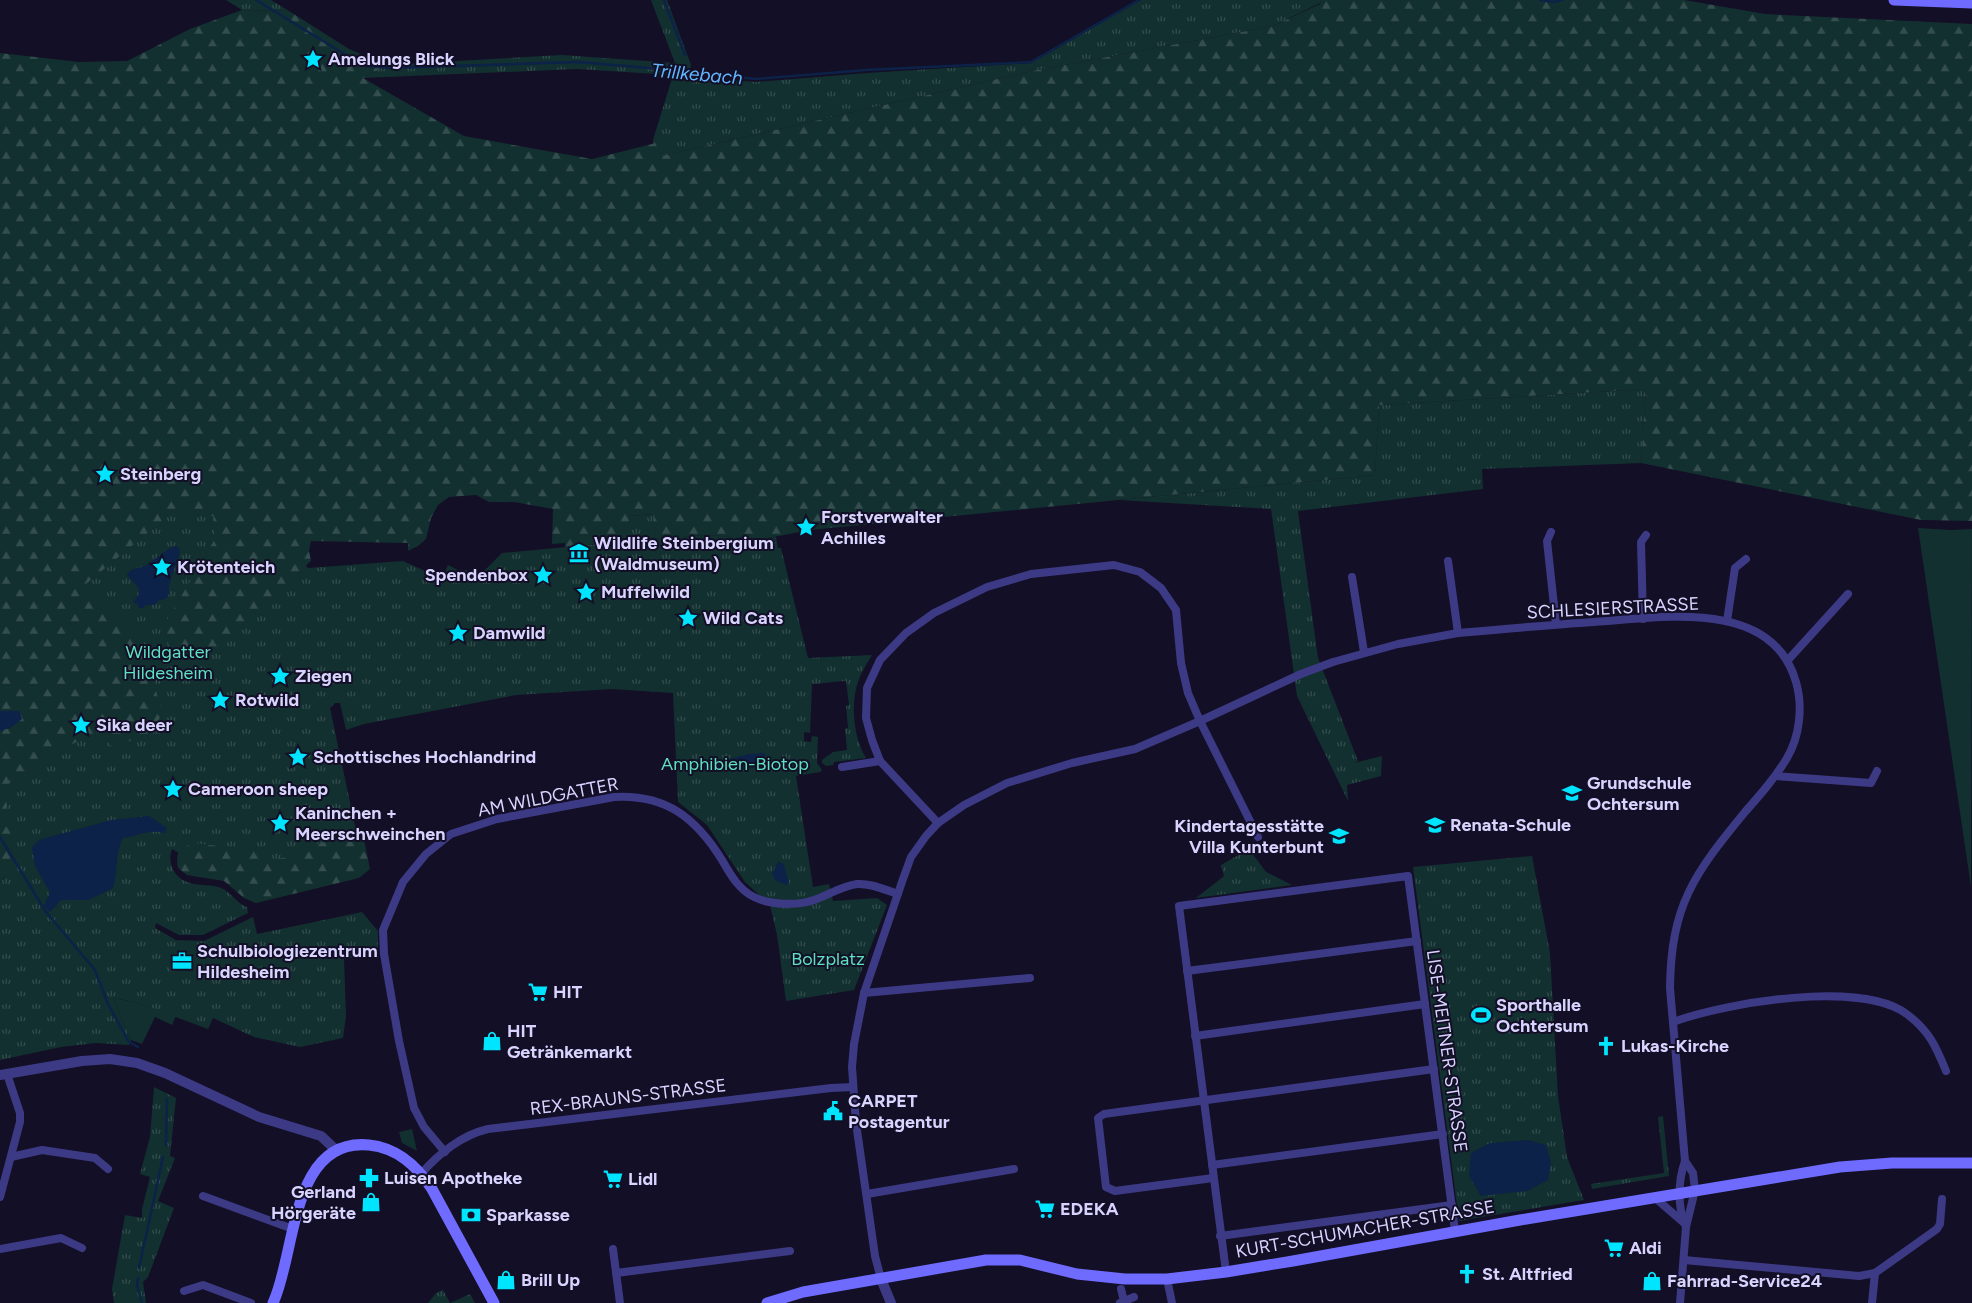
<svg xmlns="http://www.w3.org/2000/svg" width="1972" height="1303" font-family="Figtree,sans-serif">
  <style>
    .grass { fill: url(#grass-tufts) }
    .forest { fill: url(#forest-firs) }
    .garden { fill: #12302f }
    .water { fill: #0c2248 }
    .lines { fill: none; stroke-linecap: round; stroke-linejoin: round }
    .stream { stroke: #0c2248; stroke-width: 2.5 }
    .minor { stroke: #3d3a85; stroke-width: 8 }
    .tertiary { stroke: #3d3a85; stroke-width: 10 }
    .secondary { stroke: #6f6bff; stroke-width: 11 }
    .labels { text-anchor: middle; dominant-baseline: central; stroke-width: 4; stroke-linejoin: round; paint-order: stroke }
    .poi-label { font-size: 18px; font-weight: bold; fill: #d9d4ff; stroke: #130f26; text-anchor: start }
    .street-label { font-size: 18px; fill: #d9d4ff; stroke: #130f26 }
    .park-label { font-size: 18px; fill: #5fe0c0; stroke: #130f26 }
    .water-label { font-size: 19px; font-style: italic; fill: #62b6ff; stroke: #130f26 }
  </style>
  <defs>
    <pattern id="grass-tufts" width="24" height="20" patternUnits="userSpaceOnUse" patternTransform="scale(1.25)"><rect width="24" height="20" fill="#12302f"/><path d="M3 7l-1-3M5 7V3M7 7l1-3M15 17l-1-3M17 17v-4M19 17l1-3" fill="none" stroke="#344d4e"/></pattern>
    <pattern id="forest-firs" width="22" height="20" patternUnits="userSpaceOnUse" patternTransform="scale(1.25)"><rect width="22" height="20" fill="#12302f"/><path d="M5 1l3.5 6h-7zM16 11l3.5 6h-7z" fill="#344d4e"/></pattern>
  </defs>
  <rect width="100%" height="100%" fill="#130f26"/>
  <g class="grass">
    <polygon points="226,0 271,0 289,11 242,10"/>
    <polygon points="651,0 667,0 691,65 688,77 756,82 867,73 1031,63 1141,0 1321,0 1320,3 1273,26 1032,71 662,156 657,146 653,147 653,140 673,75 577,69 362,78 387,65 562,55 675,63"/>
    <polygon points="1646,389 1641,463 1482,469 1483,489 1298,511 1318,658 1358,761 1354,763 1382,756 1381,776 1347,785 1348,801 1297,696 1271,509 1119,500 1375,475 1379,405"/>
    <path d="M161 484 285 540 308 568 403 561 436 576 445 572 448 565 458 570H467V577L484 571 502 553 631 541 629 516 654 514 655 539 708 535 763 539 776 537 778 548H781L808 658 872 655C867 663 862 671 859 679 850 702 853 737 866 758L834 762 833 765 826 766 822 763V760L833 752 847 750 845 729 848 728 846 706 849 705 846 681C834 681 824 684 812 684L810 733 804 732V741L811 742 812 736 818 737 817 763 822 770 820 772 796 776 813 887 829 884 833 901 877 898 887 905 854 990 786 1001 777 935 770 905 745 882 707 825 678 802 673 693 612 689 516 695 364 724 346 730 340 703H335L330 708 355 826 367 868 225 880 172 849C167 864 174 878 190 883 199 886 212 884 221 888 231 892 236 903 247 907L248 913 203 935H179L156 923 155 928 176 940 204 941 253 917 257 934 362 912 378 931V954L344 959 346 1016 343 1038 300 1047 254 1037 213 1018 208 1029 135 1002 113 998 131 1040 129 1045 96 1043 61 1047 0 1060V883L5 876 0 496Z"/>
    <polygon points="1249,849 1266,872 1292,885 1196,898 1224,876 1221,865"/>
    <polygon points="1532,856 1550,953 1558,1096 1567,1157 1584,1200 1459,1221 1413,867"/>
    <polygon points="154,1087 176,1098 170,1156 175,1158 158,1201 174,1208 148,1277 143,1282 146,1303 114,1303 112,1289 125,1215 142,1218 142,1209 150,1177 140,1174 150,1137"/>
    <polygon points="1663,1116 1669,1176 1592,1189 1591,1184 1664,1173 1658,1117"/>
    <polygon points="443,1290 450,1303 470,1294 475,1303 428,1303 436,1293"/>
  </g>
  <g class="forest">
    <polygon points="1321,0 1684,0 1765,14 1972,24 1972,521 1921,520 1641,463 1646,389 1379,405 1375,475 810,530 763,539 708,535 655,539 653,514 629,516 632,541 565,547 565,543 552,544 553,509 514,502 489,502 476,495 449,497 438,505 431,518 426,539 418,546 408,551 408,543 311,541 309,551 311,561 199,664 170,649 163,627 215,539 213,516 176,509 86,584 143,639 162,714 153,730 146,735 113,747 98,733 51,753 9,781 6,806 17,857 0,883 0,53 79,62 127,61 190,29 242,10 289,11 349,49 387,65 363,78 464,136 592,159 656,143 662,156 1032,71 1273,26 1320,4"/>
    <path d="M362 830 370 869 359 878 256 903 244 898 224 881 187 875 178 868C175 851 180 848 195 843L270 853 271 860 305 854 304 846 315 845Z"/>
  </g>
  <g class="garden">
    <polygon points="1918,528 1951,530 1972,529 1971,887"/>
    <polygon points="113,998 135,1002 176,1016 172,1025 155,1017 142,1044 131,1040"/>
    <polygon points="412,1129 417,1151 402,1143 399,1132"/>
  </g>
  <g class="water">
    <path d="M176 546 180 549C179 564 167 579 169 594L166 599 159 600 155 605H146L143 608H139L138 604 133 602C134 600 136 598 138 596 143 585 130 582 127 574L131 570 145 566 170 548Z"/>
    <polygon points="0,711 19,711 22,719 10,728 0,731"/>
    <polygon points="765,753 764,759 761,762 721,771 719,767 710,766 708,770 696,770 694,766 696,762 719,762 749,754"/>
    <path d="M149 816 167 828 165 833C147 829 139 836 123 838 114 855 119 870 113 888L88 900H61L50 912 44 906 50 892 35 866 32 848 39 840 111 820Z"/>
    <polygon points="779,861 784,865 789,883 786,885 775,880 772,873"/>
    <polygon points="1528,1140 1546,1145 1551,1162 1548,1180 1527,1191 1481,1196 1469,1176 1471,1153 1490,1143"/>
  </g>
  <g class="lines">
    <g class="stream">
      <polyline points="256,0 364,66 392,68 578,62 673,70 755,79 866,70 1031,62 1139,0"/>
      <polyline points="664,0 685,55"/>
      <polyline points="1540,0 1554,2 1562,0"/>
      <polyline points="0,837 46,912 95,970 108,1004 129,1042 138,1047"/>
      <polyline points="166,1145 167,1099"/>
      <polyline points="139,1268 163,1157"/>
      <polyline points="138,1278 137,1285 142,1303"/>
    </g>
    <g class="minor">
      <polyline points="1551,532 1547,541 1556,624"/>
      <polyline points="1448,561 1458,633"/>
      <polyline points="1352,577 1364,652"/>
      <polyline points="1643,619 1641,542 1646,535"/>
      <polyline points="1727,621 1735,568 1746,559"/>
      <polyline points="1788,660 1848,594"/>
      <polyline points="842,767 880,761"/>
      <polyline points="1776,776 1871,783 1877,771"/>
      <polyline points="938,823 880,761 872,740 866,718 867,688 880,660 906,633 934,613 987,587 1031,574 1114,565 1140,572 1161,588 1176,610 1181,663 1188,693 1200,721 1258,837"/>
      <polyline points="1187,971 1417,941"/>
      <polyline points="864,993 1030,978"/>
      <path d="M1673 1022C1724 1003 1863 979 1908 1015 1930 1032 1936 1047 1946 1071"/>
      <polyline points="1195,1036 1425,1004"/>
      <path d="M445 1152 424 1127 414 1108 399 1041 384 954 383 930 403 882 426 854 451 834 497 819 614 797C666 794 696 818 722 860 730 874 739 890 754 897 770 905 798 906 814 900 828 895 842 886 857 884 871 883 885 890 898 894"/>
      <polyline points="11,1157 42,1150 95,1158 108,1169"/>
      <polyline points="1212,1165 1443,1134"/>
      <path d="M421 1174C438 1154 462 1135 488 1129L831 1088 853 1087"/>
      <polyline points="1213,1178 1115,1191 1106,1187 1098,1118 1104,1114 1434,1069"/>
      <polyline points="867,1194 1014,1169"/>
      <polyline points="203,1196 293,1229"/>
      <polyline points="0,1197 20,1122 20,1113 7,1074"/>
      <polyline points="1654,1197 1683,1222"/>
      <polyline points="1220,1236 1452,1205"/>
      <polyline points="0,1249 61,1238 82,1248"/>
      <polyline points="613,1249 620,1303"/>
      <polyline points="1684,1260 1859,1276 1875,1273 1937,1229 1940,1224 1942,1199"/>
      <polyline points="1226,1272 1179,906 1408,876 1455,1231"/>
      <polyline points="616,1273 790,1251"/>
      <path d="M881 1279 875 1256 856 1123 852 1067 854 1044 864 993 903 879 911 857 926 836 938 823 964 805 1007 783 1072 763 1135 749 1200 721 1301 674 1333 662 1398 644 1458 633C1503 629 1548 625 1594 622 1660 618 1772 597 1796 682 1803 706 1800 736 1787 758 1775 778 1760 795 1745 812 1694 874 1671 905 1670 988L1685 1161C1678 1181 1677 1207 1686 1227"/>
      <polyline points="1167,1279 1172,1303"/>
      <polyline points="1121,1289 1124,1301"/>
      <polyline points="184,1291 203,1285 251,1303"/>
      <polyline points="1120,1303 1134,1297"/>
      <polyline points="1680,1303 1686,1227 1695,1190 1693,1173 1685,1161"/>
      <polyline points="1872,1303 1875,1273"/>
    </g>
    <g class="tertiary">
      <polyline points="0,1075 82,1061 110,1059 137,1063 165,1073 259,1117 321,1136 337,1151"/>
      <polyline points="881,1279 891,1303"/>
    </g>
    <g class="secondary">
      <polyline points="1894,0 1972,3"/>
      <path d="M273 1303C296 1255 290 1137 369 1145 398 1148 417 1166 432 1189L494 1303"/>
      <polyline points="767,1303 803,1292 986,1260 1020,1260 1077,1274 1125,1279 1167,1279 1226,1272 1293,1261 1520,1220 1840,1167 1892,1163 1972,1163"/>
    </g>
  </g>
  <defs>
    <symbol id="sight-bare" viewBox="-9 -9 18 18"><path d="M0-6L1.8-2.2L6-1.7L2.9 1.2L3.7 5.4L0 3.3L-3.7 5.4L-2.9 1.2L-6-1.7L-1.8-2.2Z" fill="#00e5ff" stroke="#130f26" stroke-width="2.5" paint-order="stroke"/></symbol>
    <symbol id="museum-bare" viewBox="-9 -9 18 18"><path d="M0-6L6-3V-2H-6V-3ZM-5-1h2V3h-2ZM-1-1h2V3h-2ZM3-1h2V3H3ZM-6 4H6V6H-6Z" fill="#00e5ff" stroke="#130f26" stroke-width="2.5" paint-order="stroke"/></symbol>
    <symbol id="school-bare" viewBox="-9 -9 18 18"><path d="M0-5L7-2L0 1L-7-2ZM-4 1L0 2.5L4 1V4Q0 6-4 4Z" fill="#00e5ff" stroke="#130f26" stroke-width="2.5" paint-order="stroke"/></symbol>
    <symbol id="office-bare" viewBox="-9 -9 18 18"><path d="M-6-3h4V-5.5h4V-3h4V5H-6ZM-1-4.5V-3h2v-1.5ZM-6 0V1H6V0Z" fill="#00e5ff" stroke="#130f26" stroke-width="2.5" paint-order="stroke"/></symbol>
    <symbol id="supermarket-bare" viewBox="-9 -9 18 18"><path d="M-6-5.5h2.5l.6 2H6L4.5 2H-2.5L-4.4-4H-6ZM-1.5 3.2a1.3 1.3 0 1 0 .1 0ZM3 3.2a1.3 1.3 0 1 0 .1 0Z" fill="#00e5ff" stroke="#130f26" stroke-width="2.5" paint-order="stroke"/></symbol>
    <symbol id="stadium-bare" viewBox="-9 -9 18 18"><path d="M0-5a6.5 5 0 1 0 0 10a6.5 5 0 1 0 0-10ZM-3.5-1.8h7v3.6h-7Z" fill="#00e5ff" stroke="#130f26" stroke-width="2.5" paint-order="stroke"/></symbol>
    <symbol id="shop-bare" viewBox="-9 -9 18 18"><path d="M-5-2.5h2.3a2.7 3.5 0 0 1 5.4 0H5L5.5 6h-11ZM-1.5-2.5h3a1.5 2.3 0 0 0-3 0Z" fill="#00e5ff" stroke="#130f26" stroke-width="2.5" paint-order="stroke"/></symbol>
    <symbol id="church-bare" viewBox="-9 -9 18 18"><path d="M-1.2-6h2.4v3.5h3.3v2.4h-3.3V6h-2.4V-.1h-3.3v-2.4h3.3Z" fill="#00e5ff" stroke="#130f26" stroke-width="2.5" paint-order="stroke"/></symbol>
    <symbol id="civic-bare" viewBox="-9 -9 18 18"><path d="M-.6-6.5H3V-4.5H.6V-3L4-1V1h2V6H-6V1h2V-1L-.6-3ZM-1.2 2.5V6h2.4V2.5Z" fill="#00e5ff" stroke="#130f26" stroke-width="2.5" paint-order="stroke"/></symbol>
    <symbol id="pharmacy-bare" viewBox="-9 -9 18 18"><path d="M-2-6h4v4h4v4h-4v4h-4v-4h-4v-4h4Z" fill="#00e5ff" stroke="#130f26" stroke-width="2.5" paint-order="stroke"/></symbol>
    <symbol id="bank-bare" viewBox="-9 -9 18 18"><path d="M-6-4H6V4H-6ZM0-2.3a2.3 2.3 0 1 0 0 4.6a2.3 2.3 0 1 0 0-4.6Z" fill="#00e5ff" stroke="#130f26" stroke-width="2.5" paint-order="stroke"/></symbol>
  </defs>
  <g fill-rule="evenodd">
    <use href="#sight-bare" x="299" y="45" width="28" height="28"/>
    <use href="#sight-bare" x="91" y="460" width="28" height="28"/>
    <use href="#sight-bare" x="792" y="513" width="28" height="28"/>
    <use href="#museum-bare" x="565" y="539" width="28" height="28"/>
    <use href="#sight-bare" x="148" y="553" width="28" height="28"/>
    <use href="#sight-bare" x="529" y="561" width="28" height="28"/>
    <use href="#sight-bare" x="572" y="578" width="28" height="28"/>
    <use href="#sight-bare" x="674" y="604" width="28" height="28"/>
    <use href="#sight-bare" x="444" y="619" width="28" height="28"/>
    <use href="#sight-bare" x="266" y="662" width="28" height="28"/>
    <use href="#sight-bare" x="206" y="686" width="28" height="28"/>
    <use href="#sight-bare" x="67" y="711" width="28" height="28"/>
    <use href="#sight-bare" x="284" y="743" width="28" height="28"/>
    <use href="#sight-bare" x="159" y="775" width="28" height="28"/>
    <use href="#school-bare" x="1558" y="779" width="28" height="28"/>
    <use href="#sight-bare" x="266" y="809" width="28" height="28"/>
    <use href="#school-bare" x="1421" y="811" width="28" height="28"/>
    <use href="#school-bare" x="1325" y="822" width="28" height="28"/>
    <use href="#office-bare" x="168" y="947" width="28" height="28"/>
    <use href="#supermarket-bare" x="524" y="978" width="28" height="28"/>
    <use href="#stadium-bare" x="1467" y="1001" width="28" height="28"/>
    <use href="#shop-bare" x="478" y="1027" width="28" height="28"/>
    <use href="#church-bare" x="1592" y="1032" width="28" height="28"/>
    <use href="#civic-bare" x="819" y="1097" width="28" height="28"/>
    <use href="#pharmacy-bare" x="355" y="1164" width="28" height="28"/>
    <use href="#supermarket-bare" x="599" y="1165" width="28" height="28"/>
    <use href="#shop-bare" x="357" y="1188" width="28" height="28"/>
    <use href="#supermarket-bare" x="1031" y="1195" width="28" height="28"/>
    <use href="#bank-bare" x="457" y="1201" width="28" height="28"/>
    <use href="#supermarket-bare" x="1600" y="1234" width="28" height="28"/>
    <use href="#church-bare" x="1453" y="1260" width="28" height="28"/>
    <use href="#shop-bare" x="492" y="1266" width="28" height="28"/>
    <use href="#shop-bare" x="1638" y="1267" width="28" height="28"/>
  </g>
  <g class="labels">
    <g class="poi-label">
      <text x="328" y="59">Amelungs Blick</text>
      <text x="120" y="474">Steinberg</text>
      <text x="821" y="517">Forstverwalter<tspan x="821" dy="21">Achilles</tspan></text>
      <text x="594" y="543">Wildlife Steinbergium<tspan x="594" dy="21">(Waldmuseum)</tspan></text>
      <text x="177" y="567">Krötenteich</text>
      <text x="528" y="575" text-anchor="end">Spendenbox</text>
      <text x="601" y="592">Muffelwild</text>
      <text x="703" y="618">Wild Cats</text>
      <text x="473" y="633">Damwild</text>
      <text x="295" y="676">Ziegen</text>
      <text x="235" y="700">Rotwild</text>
      <text x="96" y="725">Sika deer</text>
      <text x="313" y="757">Schottisches Hochlandrind</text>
      <text x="1587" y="783">Grundschule<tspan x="1587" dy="21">Ochtersum</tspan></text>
      <text x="188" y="789">Cameroon sheep</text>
      <text x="295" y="813">Kaninchen +<tspan x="295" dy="21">Meerschweinchen</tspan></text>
      <text x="1450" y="825">Renata-Schule</text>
      <text x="1324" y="826" text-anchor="end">Kindertagesstätte<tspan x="1324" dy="21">Villa Kunterbunt</tspan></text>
      <text x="197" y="951">Schulbiologiezentrum<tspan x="197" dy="21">Hildesheim</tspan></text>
      <text x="553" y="992">HIT</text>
      <text x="1496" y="1005">Sporthalle<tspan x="1496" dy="21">Ochtersum</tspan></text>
      <text x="507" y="1031">HIT<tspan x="507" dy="21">Getränkemarkt</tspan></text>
      <text x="1621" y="1046">Lukas-Kirche</text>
      <text x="848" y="1101">CARPET<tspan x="848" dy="21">Postagentur</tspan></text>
      <text x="384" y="1178">Luisen Apotheke</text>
      <text x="628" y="1179">Lidl</text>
      <text x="356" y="1192" text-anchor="end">Gerland<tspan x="356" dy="21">Hörgeräte</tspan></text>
      <text x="1060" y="1209">EDEKA</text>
      <text x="486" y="1215">Sparkasse</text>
      <text x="1629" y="1248">Aldi</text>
      <text x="1482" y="1274">St. Altfried</text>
      <text x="521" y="1280">Brill Up</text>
      <text x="1667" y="1281">Fahrrad-Service24</text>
    </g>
    <g class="street-label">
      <text transform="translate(1613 608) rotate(-3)">SCHLESIERSTRASSE</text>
      <text transform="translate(548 797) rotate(-11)">AM WILDGATTER</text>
      <text transform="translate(1447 1051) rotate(82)">LISE-MEITNER-STRASSE</text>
      <text transform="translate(628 1097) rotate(-7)">REX-BRAUNS-STRASSE</text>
      <text transform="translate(1365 1229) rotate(-10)">KURT-SCHUMACHER-STRASSE</text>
    </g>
    <g class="park-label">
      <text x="168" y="652">Wildgatter<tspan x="168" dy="21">Hildesheim</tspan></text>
      <text x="735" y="764">Amphibien-Biotop</text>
      <text x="828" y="959">Bolzplatz</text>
    </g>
    <g class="water-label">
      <text transform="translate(697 74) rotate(5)">Trillkebach</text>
    </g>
  </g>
</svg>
